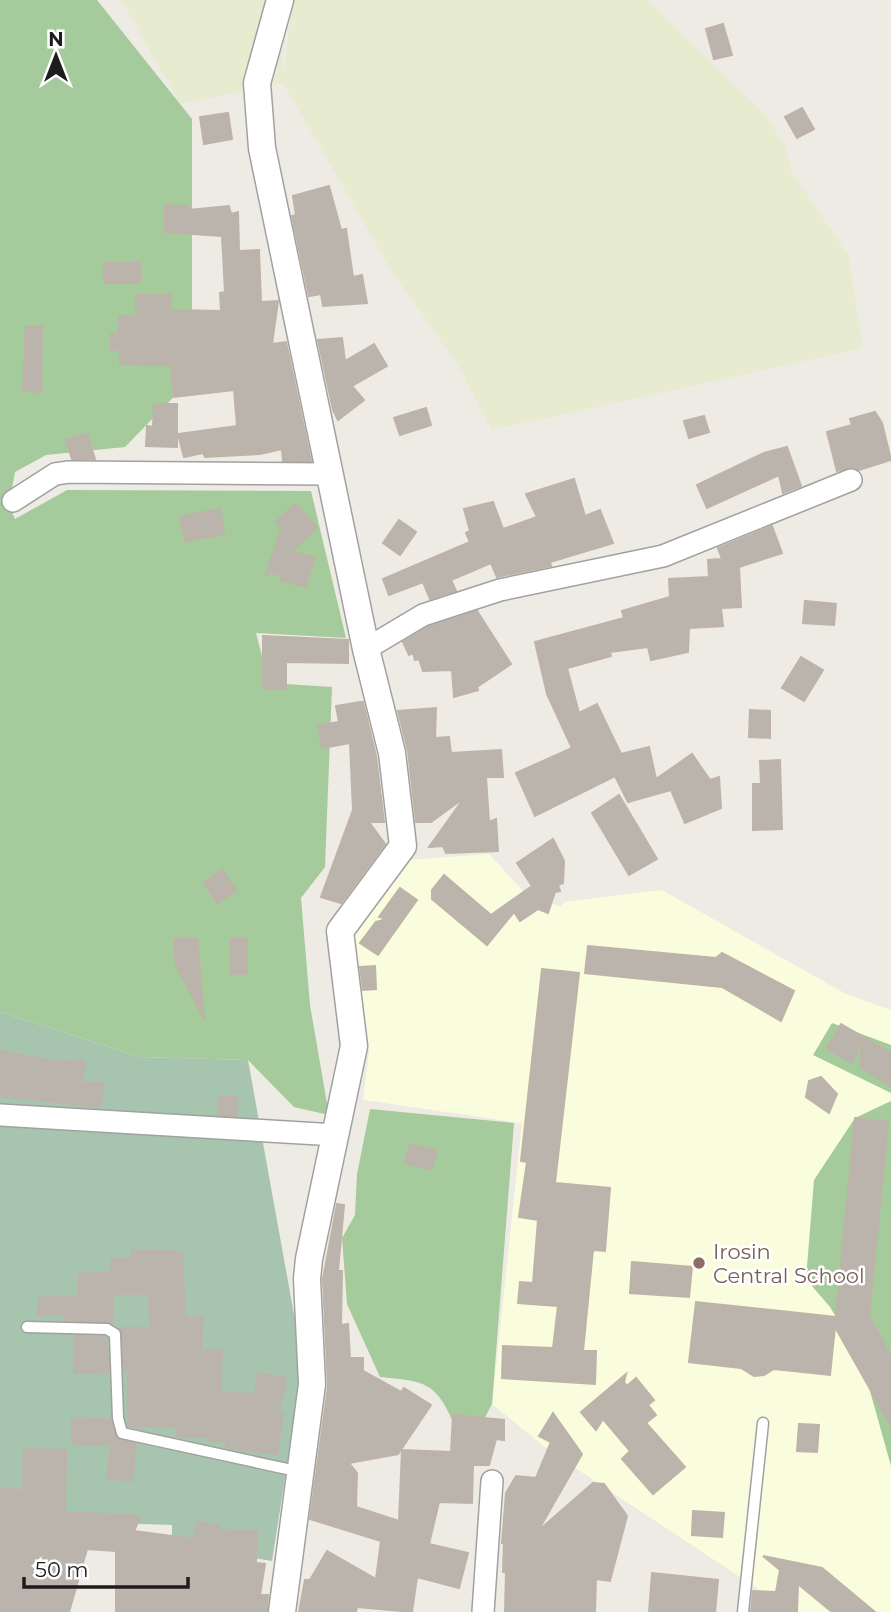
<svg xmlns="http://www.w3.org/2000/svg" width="891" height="1612" font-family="Montserrat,sans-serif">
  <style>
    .education { fill: #fafcde }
    .farmland { fill: #e7ebd0 }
    .forest { fill: #a5ca9b }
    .cemetery { fill: #a7c5ae }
    .building { fill: #bab4ad; stroke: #beb3a7; stroke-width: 2 }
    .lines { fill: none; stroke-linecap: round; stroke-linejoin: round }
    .service-casing { stroke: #a1a1a1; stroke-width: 13 }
    .minor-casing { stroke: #a1a1a1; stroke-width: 24 }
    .tertiary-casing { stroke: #a1a1a1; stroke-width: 29 }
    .service { stroke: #fff; stroke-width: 10 }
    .minor { stroke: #fff; stroke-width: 21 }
    .tertiary { stroke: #fff; stroke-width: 26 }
    .education-dot { fill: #8d6e63; stroke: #fff; stroke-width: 2.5 }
    .labels { text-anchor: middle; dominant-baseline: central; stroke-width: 5; stroke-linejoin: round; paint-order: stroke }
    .education-label { font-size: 21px; fill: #785e54; stroke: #fff; text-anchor: start }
  </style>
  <rect width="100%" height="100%" fill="#eeebe4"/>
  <polygon class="education" points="489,854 524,892 561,907 564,902 662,890 846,994 891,1010 891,1612 793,1612 551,1452 492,1404 522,1123 363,1100 369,1052 349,934 408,860"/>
  <polygon class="farmland" points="121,0 278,0 283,77 293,0 647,0 766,116 785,147 791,171 848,255 863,348 492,430 458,365 391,270 283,83 180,104"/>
  <g class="forest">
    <polygon points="0,0 97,0 192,119 192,378 125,447 46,455 15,472 9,505 15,519 67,490 311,491 346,638 256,633 269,683 332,687 325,867 301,898 310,1005 329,1115 294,1107 248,1060 141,1057 0,1012"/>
    <polygon points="832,1023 891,1045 891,1093 813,1055"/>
    <polygon points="891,1101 891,1466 861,1359 830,1307 806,1279 814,1180 855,1118"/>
    <path d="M370 1109 514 1123 492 1404 481 1425 453 1422C436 1381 422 1381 380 1377L347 1304 342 1238 355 1215 357 1174Z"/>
  </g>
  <polygon class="cemetery" points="0,1012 141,1057 248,1060 299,1342 298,1395 272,1561 172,1545 172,1525 20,1520 0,1500"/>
  <g class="building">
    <polygon points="723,24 732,55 714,59 706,29"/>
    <polygon points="802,108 814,129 797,138 785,117"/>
    <polygon points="228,113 232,139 204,144 200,117"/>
    <polygon points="329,186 341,230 346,229 353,277 362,275 367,303 323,306 321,294 309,296 292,216 296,215 293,196"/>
    <polygon points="165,205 188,206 188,210 229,206 231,214 238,212 239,251 259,250 261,302 278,301 272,344 286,342 311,461 283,461 282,449 260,454 205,457 203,453 184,457 178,434 237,426 234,390 174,397 171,365 120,364 120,351 111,349 111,334 119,334 119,316 136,316 136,295 171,295 171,310 221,311 220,293 225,292 222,236 165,232"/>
    <rect x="104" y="263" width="36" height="20"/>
    <polygon points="26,326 42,326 41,392 23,391"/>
    <polygon points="342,338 345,361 374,344 387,366 352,386 364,400 338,420 333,410 318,340"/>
    <polygon points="154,404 177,404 177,447 146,446 147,426 153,427"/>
    <polygon points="426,408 431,425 400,435 394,418"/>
    <polygon points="875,412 882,423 891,460 859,470 852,467 837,471 827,432 852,425 850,419"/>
    <polygon points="704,416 709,432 689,438 684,421"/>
    <polygon points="87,434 95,459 72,459 66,440"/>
    <polygon points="787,447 801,486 783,493 779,475 707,508 697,485 764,453"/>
    <polygon points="574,479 585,516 600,510 613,543 550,562 551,566 497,577 491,563 451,580 456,591 430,599 423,582 389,595 383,579 470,542 466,533 470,531 464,509 493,502 503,529 537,517 526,494"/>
    <polygon points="295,504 317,527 292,551 315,558 305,587 281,580 282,576 270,572 265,576 282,528 276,522"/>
    <polygon points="220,509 224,534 185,541 180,517"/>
    <polygon points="399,520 416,532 400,555 383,543"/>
    <polygon points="772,526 782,553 739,567 741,607 721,608 723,626 689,628 688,652 651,660 648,647 610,652 611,656 567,668 579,713 597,704 621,754 649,747 656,779 692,754 710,780 719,777 721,808 685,823 671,790 628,802 615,776 535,816 516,773 572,748 547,694 535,642 624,618 622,611 670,597 669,579 709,577 708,560 722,559 718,548"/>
    <polygon points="805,601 836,604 834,625 803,623"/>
    <polygon points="477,611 511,664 477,687 478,690 454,697 452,670 423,671 419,659 415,660 413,653 409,655 403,642 428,627"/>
    <polygon points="263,636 348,640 348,663 286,662 286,689 263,689"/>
    <polygon points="801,657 823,670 804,701 782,688"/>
    <polygon points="360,702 363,702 376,756 384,822 369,822 385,844 341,903 321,897 353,810 350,743 322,748 318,725 339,722 336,706"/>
    <polygon points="436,708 435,738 449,737 451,753 501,750 503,777 486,777 489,822 496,819 498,851 446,853 443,846 429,847 464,798 431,822 416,822 408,751 398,711"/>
    <polygon points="750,710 770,711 770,738 749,737"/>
    <polygon points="780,760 782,829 753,830 753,784 761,784 760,761"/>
    <polygon points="619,795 657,859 629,875 592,813"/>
    <polygon points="553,839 564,861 563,883 558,885 560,891 555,892 548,913 538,909 520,921 514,912 487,945 432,899 432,890 444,875 491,915 532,886 517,863"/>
    <polygon points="222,870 236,891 217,903 204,882"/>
    <polygon points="400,888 417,900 378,955 360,943 376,922 387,919 379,917"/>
    <polygon points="174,939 197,939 204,1019 176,965"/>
    <rect x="230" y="939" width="17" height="35"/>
    <polygon points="588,946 716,958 722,953 794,991 781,1021 722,987 585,973"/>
    <polygon points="375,966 376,989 363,990 360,967"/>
    <polygon points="542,969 579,973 555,1183 610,1188 605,1251 593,1250 583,1351 596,1351 595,1384 502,1378 503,1346 553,1348 558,1306 518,1303 520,1282 533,1283 538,1220 519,1217 527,1162 521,1161"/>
    <polygon points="841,1024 891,1053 891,1086 860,1067 862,1040 852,1063 827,1048"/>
    <polygon points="0,1051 49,1060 85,1062 82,1083 104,1083 100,1107 0,1096"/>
    <polygon points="821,1077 837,1094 829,1113 806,1097 809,1081"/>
    <polygon points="219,1097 237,1097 237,1116 219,1115"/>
    <polygon points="855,1118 888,1122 869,1316 891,1357 891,1426 835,1327 830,1375 774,1369 764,1375 754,1376 741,1368 689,1362 696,1302 836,1317"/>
    <polygon points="410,1144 437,1151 432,1170 405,1163"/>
    <polygon points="337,1204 344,1205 338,1271 342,1271 341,1325 348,1324 350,1358 363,1358 363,1371 401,1392 404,1388 431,1405 398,1454 349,1463 357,1473 356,1507 399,1521 402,1450 451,1452 453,1415 504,1420 504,1440 496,1439 489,1465 473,1465 472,1503 439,1502 429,1544 468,1553 459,1588 417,1577 412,1612 357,1607 356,1612 299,1612 305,1580 310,1580 327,1551 376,1579 381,1541 310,1519 328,1386 323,1279"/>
    <polygon points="132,1250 182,1252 185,1317 203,1317 201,1350 222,1350 220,1393 255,1394 258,1373 286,1378 279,1413 283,1414 277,1454 226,1447 227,1442 209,1440 210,1437 177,1436 177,1427 128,1426 128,1370 124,1371 120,1328 150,1328 149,1294 113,1294 112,1323 65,1320 65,1314 38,1316 38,1298 79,1296 79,1274 112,1272 110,1260 132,1258"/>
    <polygon points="632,1262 692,1267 689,1297 630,1293"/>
    <polygon points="75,1336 107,1338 108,1372 74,1373"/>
    <polygon points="626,1374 624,1382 627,1386 636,1378 654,1400 648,1405 656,1415 646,1423 685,1467 653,1494 622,1459 630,1451 603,1419 596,1430 581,1412"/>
    <polygon points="553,1413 582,1454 538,1531 593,1483 604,1484 627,1516 610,1581 596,1579 595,1612 505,1612 506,1572 503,1572 504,1543 502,1543 506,1493 516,1476 536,1478 551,1442 539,1436"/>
    <polygon points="72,1418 110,1419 116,1438 136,1444 132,1481 107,1478 111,1445 72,1444"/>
    <polygon points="799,1424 819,1425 817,1452 797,1451"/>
    <polygon points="24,1449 66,1450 65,1512 141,1516 134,1531 195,1539 197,1522 219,1525 219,1530 257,1531 256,1563 265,1564 260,1595 268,1595 267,1612 116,1612 116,1551 87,1549 69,1612 0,1612 0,1488 23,1491"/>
    <polygon points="693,1511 724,1513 722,1537 692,1535"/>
    <polygon points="763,1556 822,1568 875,1612 832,1612 798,1584 797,1612 751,1612 753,1591 776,1592 780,1570"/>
    <polygon points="652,1573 718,1580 715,1612 649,1612"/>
  </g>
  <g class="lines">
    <defs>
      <g id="service">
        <polyline points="27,1327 107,1329 115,1334 118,1418 122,1433 301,1472"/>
        <polyline points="743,1612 763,1423"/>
      </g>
      <g id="minor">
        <polyline points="13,501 55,474 69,472 331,474"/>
        <polyline points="366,649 423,615 500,590 663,556 851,480"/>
        <polyline points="0,1115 336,1135"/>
        <polyline points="483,1612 492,1481"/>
      </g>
      <polyline id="tertiary" points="280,0 257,83 262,148 366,649 392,753 403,846 340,931 354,1046 309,1259 307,1279 312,1384 282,1612"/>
    </defs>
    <use href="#service" class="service-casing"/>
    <use href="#minor" class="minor-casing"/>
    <use href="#tertiary" class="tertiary-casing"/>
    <use href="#service" class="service"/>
    <use href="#minor" class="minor"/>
    <use href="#tertiary" class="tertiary"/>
  </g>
  <circle class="education-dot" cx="699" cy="1263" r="7"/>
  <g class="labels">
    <g class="education-label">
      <text x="713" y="1251">Irosin<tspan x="713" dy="24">Central School</tspan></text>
    </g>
  </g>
  <g transform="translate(56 56)" stroke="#ffffff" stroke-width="5" paint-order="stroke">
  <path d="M0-5L12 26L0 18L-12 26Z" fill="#1d1d1d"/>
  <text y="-10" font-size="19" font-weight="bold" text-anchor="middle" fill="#1d1d1d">N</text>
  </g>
  <path d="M24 1577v10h164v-10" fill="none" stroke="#1d1d1d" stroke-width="3.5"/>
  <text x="35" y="1577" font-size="21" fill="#1d1d1d" stroke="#ffffff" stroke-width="5" paint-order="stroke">50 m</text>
</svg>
